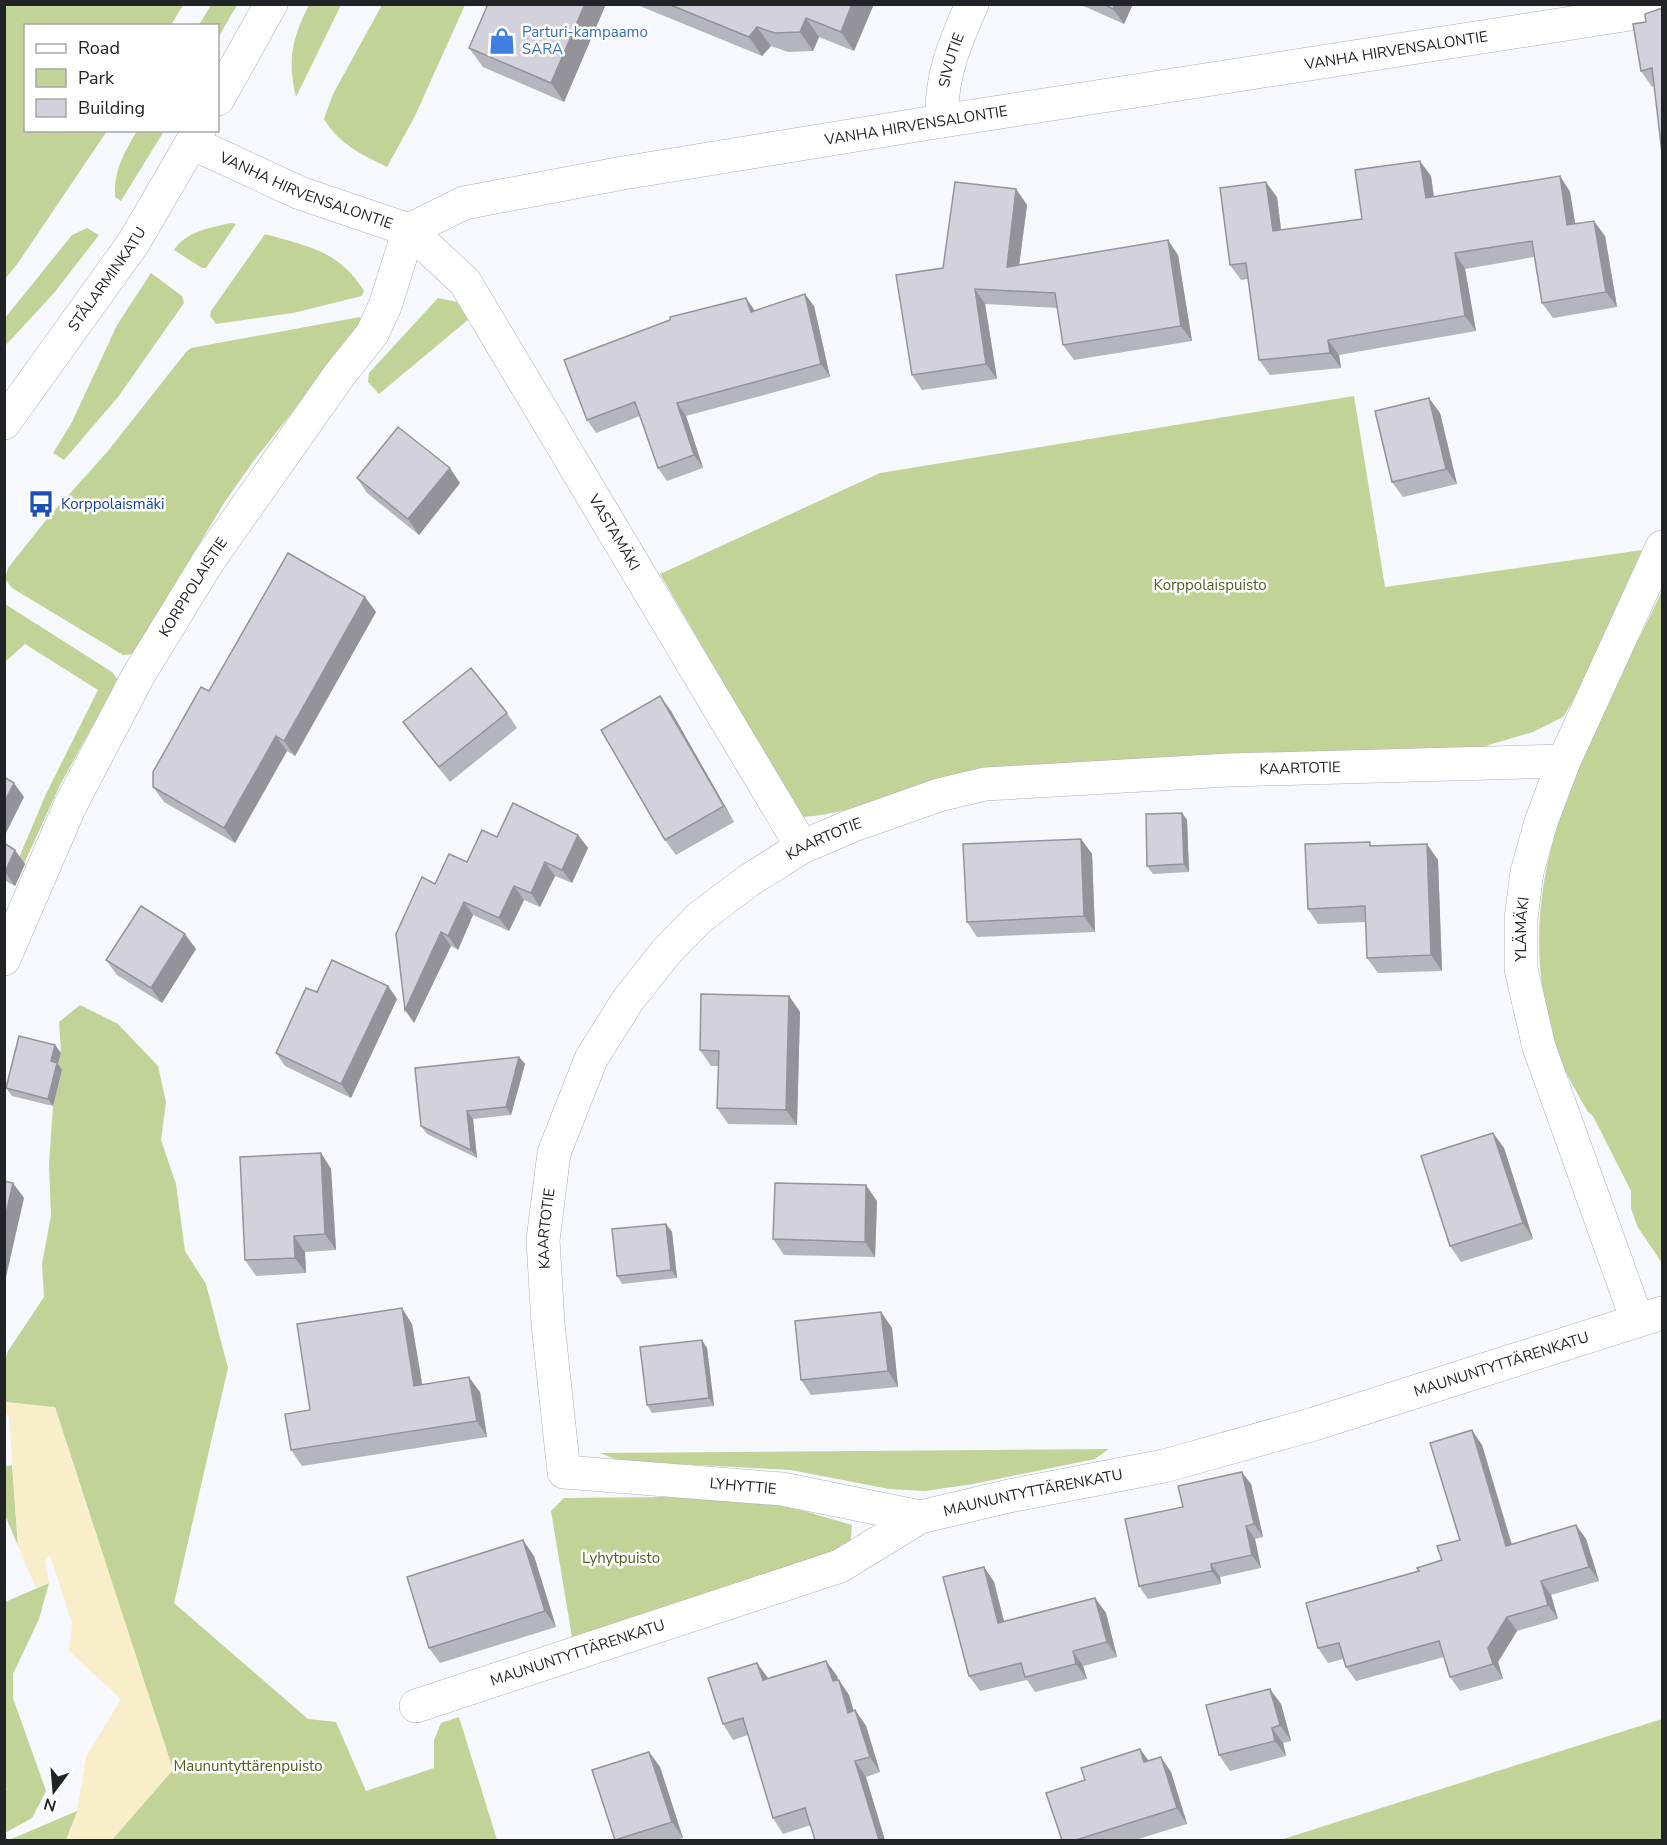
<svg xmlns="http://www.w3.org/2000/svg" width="1667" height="1845" font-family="'Nunito Sans',sans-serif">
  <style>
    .green { fill: #c2d398 }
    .sand { fill: #f8eec9 }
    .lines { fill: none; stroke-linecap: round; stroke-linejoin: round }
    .minor-casing { stroke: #acafb8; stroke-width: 34 }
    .secondary-casing { stroke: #acafb8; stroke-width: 34 }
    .minor { stroke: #fff; stroke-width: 33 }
    .secondary { stroke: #fff; stroke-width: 33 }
    .wall { fill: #b5b5bd }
    .shaded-wall { fill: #94939a }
    .building { fill: #d3d2dc; stroke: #94939a; stroke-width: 1.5 }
    .labels { text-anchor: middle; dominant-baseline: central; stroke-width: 5; stroke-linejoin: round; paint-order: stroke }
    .shop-label { font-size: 15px; fill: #366cbe; stroke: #fff; text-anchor: start }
    .street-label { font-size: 15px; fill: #222327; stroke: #fff }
    .transit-label { font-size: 15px; fill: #164399; stroke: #fff; text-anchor: start }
    .park-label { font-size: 15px; fill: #505e1d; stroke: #fff }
  </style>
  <rect width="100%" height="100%" fill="#f6f8fe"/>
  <g class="green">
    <polygon points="4,5 183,5 171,25 26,26 26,130 107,131 18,263 5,279"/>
    <polygon points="211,5 237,5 218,38 218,26 199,25"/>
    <path d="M309 5H341L296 97C287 61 292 38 309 5Z"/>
    <path d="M382 5H465L414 118 387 167C361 154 340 145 324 119L333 94Z"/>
    <path d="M137 131H164L121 201 115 197C114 169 124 153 137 131Z"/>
    <path d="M231 223 236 224 206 268H202L174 250C185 232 212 227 231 223Z"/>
    <polygon points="87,228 99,235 54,293 5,346 5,318 72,235"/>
    <path d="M265 234C307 246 340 251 364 291L362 296 293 313 216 324 210 316 211 311Z"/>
    <polygon points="151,273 182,296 184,303 118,397 64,460 53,453 72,422 117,325"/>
    <polygon points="438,298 457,302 469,319 379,394 368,382 369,373"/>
    <polygon points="360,317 362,324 252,463 224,503 133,654 123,655 12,588 5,579 8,568 46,520 108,451 186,352 191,348"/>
    <path d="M1354 396 1385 587 1642 550 1579 691 1563 717 1533 732 1482 747 986 769C923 779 865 813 802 817L660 574 880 473Z"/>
    <path d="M1662 591V1263L1637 1226 1631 1208V1191L1593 1116 1588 1112C1576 1091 1563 1070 1556 1047 1501 876 1592 740 1662 591Z"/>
    <polygon points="5,604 112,672 118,680 60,785 18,877 9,881 46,794 98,690 25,644 5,662"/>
    <polygon points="80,1005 118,1024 158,1066 166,1102 161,1140 176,1184 185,1251 206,1284 228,1368 174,1603 308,1719 336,1722 366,1791 434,1768 434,1740 441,1723 459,1717 497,1840 9,1840 173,1770 55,1408 5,1402 5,1362 8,1351 44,1297 42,1264 51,1215 49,1164 53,1106 62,1071 57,1069 61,1053 59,1022"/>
    <polygon points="1109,1449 1095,1459 973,1484 925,1491 889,1489 791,1470 620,1461 600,1453"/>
    <polygon points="12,1465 18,1546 5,1515 4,1467"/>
    <polygon points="664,1497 780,1504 852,1525 850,1545 816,1562 572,1637 551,1511 564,1498"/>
    <polygon points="49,1583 39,1619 13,1674 13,1698 46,1791 32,1818 5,1833 5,1790 7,1789 4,1783 5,1602"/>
    <polygon points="1662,1719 1662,1840 1280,1840"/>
  </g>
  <polygon class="sand" points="5,1402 55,1407 173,1770 113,1839 66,1840 77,1811 86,1757 121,1699 69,1651 72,1623 50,1555 45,1561 49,1583 36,1588 18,1546 9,1416 5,1414"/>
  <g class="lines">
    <defs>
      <g id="minor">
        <path id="s1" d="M942 121C940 77 955 43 972 4"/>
        <path id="s2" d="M192 143 300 193 409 230 465 282 802 847"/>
        <path id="s3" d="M409 230 464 203 623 173 942 121 1662 9"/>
        <path id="s4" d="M4 959 70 806 138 676 209 560 340 374 372 334 385 306 409 230"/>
        <path id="s5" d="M1637 1320 1539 1047 1521 969V919L1527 872 1541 822 1564 761 1662 547"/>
        <path id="s6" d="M920 1517 782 1489 564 1472 548 1324 543 1240 554 1153 591 1059 628 1000 666 952 699 918 748 881 802 847 851 826 939 795 985 784 1229 770 1564 761"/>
        <path id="s7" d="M416 1706 840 1566 920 1517 1009 1496 1164 1466 1314 1424 1662 1313"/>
      </g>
      <g id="secondary">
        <polyline points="218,99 271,4"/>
        <path id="s8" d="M4 423 134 242 199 130"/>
      </g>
    </defs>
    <use href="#minor" class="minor-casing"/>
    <use href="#secondary" class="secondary-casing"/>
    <use href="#minor" class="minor"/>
    <use href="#secondary" class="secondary"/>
  </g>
  <g class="wall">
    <polygon points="488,4 606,4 564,102 483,67 469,48"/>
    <polygon points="635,4 874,4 854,51 819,37 813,51 788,52 771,46 762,56"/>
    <polygon points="1079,4 1133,4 1124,24"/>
    <polygon points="1646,22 1654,86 1652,87 1641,71"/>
    <polygon points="1431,176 1434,197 1560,176 1570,192 1575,224 1605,236 1617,307 1553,318 1542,303 1534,257 1465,269 1476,331 1339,355 1341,368 1270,375 1259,360 1248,279 1241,280 1230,265 1277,197 1281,230 1362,219"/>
    <polygon points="1016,189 1027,205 1019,265 1178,255 1192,341 1074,360 1063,345 1057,308 985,304 997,379 922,390 912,375 943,268"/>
    <polygon points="814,306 830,377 686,416 703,468 667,481 658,468 640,416 596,433 587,420 755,311"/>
    <polygon points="1440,413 1457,484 1403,497 1392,482"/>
    <polygon points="357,478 460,483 419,535 367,493"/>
    <polygon points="365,597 376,612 295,756 287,751 235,843 164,802 153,787 209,691"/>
    <polygon points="660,696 671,711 734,822 676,855 665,840"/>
    <polygon points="507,713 517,728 450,782 414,737 403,722"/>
    <polygon points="1182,813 1187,820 1189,872 1153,874 1147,866"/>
    <polygon points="578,835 588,848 572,883 555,876 540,907 524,900 509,931 473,915 458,950 451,946 414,1023 435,884 467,862 497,837"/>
    <polygon points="1081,839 1092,854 1095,932 977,937 967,922"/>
    <polygon points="4,843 25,864 15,886 4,880"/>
    <polygon points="1373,846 1438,860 1442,971 1378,973 1367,958 1366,922 1318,924 1308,909"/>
    <polygon points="196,949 162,1003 117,975 106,960"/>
    <polygon points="388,986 397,999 351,1098 285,1066 276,1053 317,992"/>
    <polygon points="789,996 800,1012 797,1125 728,1124 717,1108 719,1066 711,1066 700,1050"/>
    <polygon points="55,1045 61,1053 58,1064 62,1070 53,1106 12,1096 6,1088"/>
    <polygon points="519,1057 525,1064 511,1115 473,1119 477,1158 427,1134 421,1126"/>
    <polygon points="1493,1133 1504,1148 1533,1239 1461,1262 1450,1246"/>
    <polygon points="321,1153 331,1169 336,1250 305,1252 306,1273 256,1276 245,1260"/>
    <polygon points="877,1201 875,1257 784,1255 773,1239"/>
    <polygon points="666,1224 672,1232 677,1278 622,1284 617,1276"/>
    <polygon points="881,1312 892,1328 898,1387 811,1395 801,1380"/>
    <polygon points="412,1324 422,1384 480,1392 487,1437 302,1466 291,1450 310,1410"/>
    <polygon points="707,1348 714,1406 652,1413 647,1405"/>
    <polygon points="1482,1445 1512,1544 1576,1525 1586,1539 1599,1581 1551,1595 1558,1619 1517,1631 1498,1662 1503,1679 1460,1691 1450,1677 1444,1657 1356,1681 1346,1667 1343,1659 1328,1663 1318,1648 1419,1571 1442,1560 1460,1540"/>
    <polygon points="1251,1484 1263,1537 1255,1539 1261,1568 1220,1577 1221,1584 1148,1599 1139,1586 1183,1507"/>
    <polygon points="534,1556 556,1627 440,1663 429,1648"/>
    <polygon points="984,1567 994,1582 1004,1621 1095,1598 1106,1613 1117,1657 1083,1666 1087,1679 1035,1692 1027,1680 980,1691 969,1676"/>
    <polygon points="826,1661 837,1676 838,1680 849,1695 854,1711 855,1710 866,1726 880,1772 866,1777 811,1825 783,1834 773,1818 748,1735 733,1740 723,1724 768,1679"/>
    <polygon points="1281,1704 1291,1741 1283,1743 1286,1756 1230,1771 1219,1755"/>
    <polygon points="1140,1749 1148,1761 1171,1772 1187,1824 1135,1840 1062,1840 1085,1780"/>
    <polygon points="649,1752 660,1767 683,1838 675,1840 615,1840"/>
  </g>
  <g class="shaded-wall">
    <polygon points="585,4 606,4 564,102 551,83"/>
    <polygon points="852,4 874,4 854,51 841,32"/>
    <polygon points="1115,4 1133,4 1124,24 1113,9"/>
    <polygon points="806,18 819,37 813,51 800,32"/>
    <polygon points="757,27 771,46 762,56 749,37"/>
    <polygon points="1420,161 1431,176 1436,214 1426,198"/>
    <polygon points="1560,176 1570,192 1578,240 1567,225"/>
    <polygon points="1266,182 1277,197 1283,246 1273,231"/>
    <polygon points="1016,189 1027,205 1017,282 1007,267"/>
    <polygon points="1594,221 1605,236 1617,307 1606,292"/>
    <polygon points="1168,240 1178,255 1192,341 1181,326"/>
    <polygon points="1455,253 1465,269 1476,331 1465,316"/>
    <polygon points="975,289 985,304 997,379 986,364"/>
    <polygon points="805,294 814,306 830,377 821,364"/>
    <polygon points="746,298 755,311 751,312"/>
    <polygon points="1328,340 1339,355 1341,368 1330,353"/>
    <polygon points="1429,398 1440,413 1457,484 1446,469"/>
    <polygon points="677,403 686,416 703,468 694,455"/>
    <polygon points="450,468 460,483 419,535 408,519"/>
    <polygon points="365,597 376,612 295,756 284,741"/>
    <polygon points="660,696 671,711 734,822 724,806"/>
    <polygon points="276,736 287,751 235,843 224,828"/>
    <polygon points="14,783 24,797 4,837 4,803"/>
    <polygon points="1182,813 1187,820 1189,872 1184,864"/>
    <polygon points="578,835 588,848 572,883 562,870"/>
    <polygon points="1081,839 1092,854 1095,932 1084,916"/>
    <polygon points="1427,844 1438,860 1442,971 1431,955"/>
    <polygon points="15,850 25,864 15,886 5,872"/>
    <polygon points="545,862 555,876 540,907 531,893"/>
    <polygon points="514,886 524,900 509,931 499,918"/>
    <polygon points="464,902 473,915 458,950 448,936"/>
    <polygon points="441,932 451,946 414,1023 405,1010"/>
    <polygon points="185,934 196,949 162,1003 151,988"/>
    <polygon points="388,986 397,999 351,1098 341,1084"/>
    <polygon points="789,996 800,1012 797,1125 786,1110"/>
    <polygon points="55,1045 61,1053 58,1064 62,1070 53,1106 48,1099 51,1061"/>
    <polygon points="519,1057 525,1064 511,1115 506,1107"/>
    <polygon points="467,1111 473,1119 477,1158 471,1150"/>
    <polygon points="1493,1133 1504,1148 1533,1239 1523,1223"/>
    <polygon points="321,1153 331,1169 336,1250 325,1234"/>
    <polygon points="13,1183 24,1198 4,1286 4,1222"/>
    <polygon points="866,1185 877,1201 875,1257 865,1242"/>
    <polygon points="666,1224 672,1232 677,1278 671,1270"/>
    <polygon points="294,1236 305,1252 306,1273 295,1258"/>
    <polygon points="402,1308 412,1324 425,1401 414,1386"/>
    <polygon points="881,1312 892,1328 898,1387 888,1371"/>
    <polygon points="702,1340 707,1348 714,1406 709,1398"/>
    <polygon points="469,1377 480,1392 487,1437 477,1421"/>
    <polygon points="1472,1430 1482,1445 1516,1560 1506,1546"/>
    <polygon points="1242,1472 1251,1484 1263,1537 1254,1524"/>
    <polygon points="1576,1525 1586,1539 1599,1581 1589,1567"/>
    <polygon points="1246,1526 1255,1539 1261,1568 1252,1555"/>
    <polygon points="523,1540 534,1556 556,1627 545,1611"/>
    <polygon points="1211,1564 1220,1577 1221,1584 1212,1571"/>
    <polygon points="984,1567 994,1582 1008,1638 998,1623"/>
    <polygon points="1541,1581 1551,1595 1558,1619 1548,1605"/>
    <polygon points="1095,1598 1106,1613 1117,1657 1107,1642"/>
    <polygon points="1507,1617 1517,1631 1498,1662 1503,1679 1493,1664 1488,1648"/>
    <polygon points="1073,1651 1083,1666 1087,1679 1076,1664"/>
    <polygon points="826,1661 837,1676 842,1693 839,1680 849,1695 858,1728 848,1713 833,1681"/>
    <polygon points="757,1663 768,1678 773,1696 763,1680"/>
    <polygon points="1270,1689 1281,1704 1291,1741 1280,1725"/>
    <polygon points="855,1710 866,1726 880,1772 870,1757"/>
    <polygon points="1272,1728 1283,1743 1286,1756 1275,1741"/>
    <polygon points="1140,1749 1151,1764 1144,1762"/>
    <polygon points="649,1752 660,1767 683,1838 672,1822"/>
    <polygon points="1161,1757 1171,1772 1187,1824 1177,1808"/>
    <polygon points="855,1761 866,1777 885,1840 879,1840"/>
  </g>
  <g class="building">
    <polygon points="488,4 585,4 551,83 469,48"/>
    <polygon points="668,4 852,4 841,32 806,18 800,32 775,33 757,27 749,37"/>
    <polygon points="1103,4 1115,4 1113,9"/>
    <polygon points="1662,8 1662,153 1652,68 1641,71 1633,24 1646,22 1645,14"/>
    <polygon points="1420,161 1426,198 1560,176 1567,225 1594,221 1606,292 1542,303 1532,241 1455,253 1465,316 1328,340 1330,353 1259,360 1246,263 1230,265 1220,188 1266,182 1273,231 1362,219 1355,170"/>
    <polygon points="955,182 1016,189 1007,267 1168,240 1181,326 1063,345 1055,293 975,289 986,364 912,375 896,275 943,268"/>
    <polygon points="805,294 821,364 677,403 694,455 658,468 635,402 587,420 564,360 670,320 670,317 746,298 751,312"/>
    <polygon points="1429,398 1446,469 1392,482 1375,411"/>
    <polygon points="398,427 450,468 408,519 357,478"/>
    <polygon points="288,553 365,597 284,741 276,736 224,828 153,787 153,772 201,687 209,691"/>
    <polygon points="471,668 507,713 439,767 403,722"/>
    <polygon points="660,696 724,806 665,840 601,730"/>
    <polygon points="4,777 14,783 4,803"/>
    <polygon points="513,803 578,835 562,870 545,862 531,893 514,886 499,918 464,902 448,936 441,932 405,1010 396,934 422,877 435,884 449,854 467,862 482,830 497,837"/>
    <polygon points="1182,813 1184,864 1147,866 1146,814"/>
    <polygon points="1081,839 1084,916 967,922 963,844"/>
    <polygon points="1370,842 1370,846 1427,844 1431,955 1367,958 1365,906 1308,909 1305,844"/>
    <polygon points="4,843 15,850 5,872 4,871"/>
    <polygon points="141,906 185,934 151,988 106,960"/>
    <polygon points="332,960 388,986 341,1084 276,1053 306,988 317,992"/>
    <polygon points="701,994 789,996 786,1110 717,1108 719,1051 700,1050"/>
    <polygon points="19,1036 55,1045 51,1061 57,1063 48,1099 6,1088"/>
    <polygon points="519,1057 506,1107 467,1111 471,1150 421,1126 415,1068"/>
    <polygon points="1493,1133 1523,1223 1450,1246 1421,1156"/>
    <polygon points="321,1153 325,1234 294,1236 295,1258 245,1260 240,1157"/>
    <polygon points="4,1181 13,1183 4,1222"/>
    <polygon points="775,1183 866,1185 865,1242 773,1239"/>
    <polygon points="666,1224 671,1270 617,1276 612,1229"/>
    <polygon points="402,1308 414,1386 469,1377 477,1421 291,1450 285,1414 310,1410 297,1324"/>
    <polygon points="881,1312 888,1371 801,1380 795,1321"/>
    <polygon points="702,1340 709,1398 647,1405 640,1347"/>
    <polygon points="1472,1430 1506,1546 1576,1525 1589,1567 1541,1581 1548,1605 1507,1617 1488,1648 1493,1664 1450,1677 1439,1641 1346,1667 1339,1643 1318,1648 1306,1603 1419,1571 1417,1568 1442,1560 1437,1546 1460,1540 1430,1443"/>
    <polygon points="1242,1472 1254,1524 1246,1526 1252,1555 1211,1564 1212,1571 1139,1586 1125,1519 1183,1507 1178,1486"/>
    <polygon points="523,1540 545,1611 429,1648 407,1577"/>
    <polygon points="984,1567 998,1623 1095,1598 1107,1642 1073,1651 1076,1664 1025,1677 1021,1663 969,1676 943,1577"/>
    <polygon points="826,1661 833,1681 839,1680 848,1713 855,1710 870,1757 855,1761 879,1840 815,1840 805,1808 773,1818 743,1718 723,1724 708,1678 757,1663 763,1680"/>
    <polygon points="1270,1689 1280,1725 1272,1728 1275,1741 1219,1755 1206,1705"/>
    <polygon points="1140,1749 1144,1762 1161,1757 1177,1808 1076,1840 1062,1840 1046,1793 1085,1780 1081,1768"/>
    <polygon points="649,1752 672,1822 615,1840 592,1770"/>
  </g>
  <defs>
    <symbol id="shop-bare" viewBox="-9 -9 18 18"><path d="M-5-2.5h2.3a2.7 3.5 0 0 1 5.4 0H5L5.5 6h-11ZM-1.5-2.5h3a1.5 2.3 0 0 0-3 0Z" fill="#3f7fe0" stroke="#fff" stroke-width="2.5" paint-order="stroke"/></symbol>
    <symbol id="bus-bare" viewBox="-9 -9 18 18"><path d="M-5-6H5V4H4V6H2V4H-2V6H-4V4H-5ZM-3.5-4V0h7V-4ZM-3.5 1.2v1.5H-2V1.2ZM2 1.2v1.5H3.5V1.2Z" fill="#1a4fb4" stroke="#fff" stroke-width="2.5" paint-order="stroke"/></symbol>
  </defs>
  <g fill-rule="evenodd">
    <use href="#shop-bare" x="483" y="22" width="38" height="38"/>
    <use href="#bus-bare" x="22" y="485" width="38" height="38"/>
  </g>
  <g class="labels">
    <g class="shop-label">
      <text x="522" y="32">Parturi-kampaamo<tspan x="522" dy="17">SARA</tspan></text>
    </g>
    <g class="street-label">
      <text stroke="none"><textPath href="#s3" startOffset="1006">VANHA HIRVENSALONTIE</textPath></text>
      <text stroke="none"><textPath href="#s1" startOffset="62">SIVUTIE</textPath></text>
      <text stroke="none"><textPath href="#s3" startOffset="520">VANHA HIRVENSALONTIE</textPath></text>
      <text stroke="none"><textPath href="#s2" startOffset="124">VANHA HIRVENSALONTIE</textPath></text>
      <text stroke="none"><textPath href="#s8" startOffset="177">STÅLARMINKATU</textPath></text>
      <text stroke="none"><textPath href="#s2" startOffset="602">VASTAMÄKI</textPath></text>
      <text stroke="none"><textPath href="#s4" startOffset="418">KORPPOLAISTIE</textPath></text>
      <text stroke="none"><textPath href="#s6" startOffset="1594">KAARTOTIE</textPath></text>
      <text stroke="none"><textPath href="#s6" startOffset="1108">KAARTOTIE</textPath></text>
      <text stroke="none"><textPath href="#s5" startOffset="410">YLÄMÄKI</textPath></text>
      <text stroke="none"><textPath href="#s6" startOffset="604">KAARTOTIE</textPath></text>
      <text stroke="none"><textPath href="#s7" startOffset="1142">MAUNUNTYTTÄRENKATU</textPath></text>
      <text transform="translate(743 1486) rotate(5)">LYHYTTIE</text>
      <text stroke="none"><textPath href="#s7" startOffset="656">MAUNUNTYTTÄRENKATU</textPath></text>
      <text stroke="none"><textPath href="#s7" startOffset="170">MAUNUNTYTTÄRENKATU</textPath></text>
    </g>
    <g class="transit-label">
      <text x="61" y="504">Korppolaismäki</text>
    </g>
    <g class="park-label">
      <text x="1210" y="585">Korppolaispuisto</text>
      <text x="621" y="1558">Lyhytpuisto</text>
      <text x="248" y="1766">Maununtyttärenpuisto</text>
    </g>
  </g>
  <rect width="1667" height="1845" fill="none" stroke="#222327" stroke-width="12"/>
  <rect x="24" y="24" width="195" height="108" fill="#ffffff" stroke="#a7a7a9" stroke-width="1.5"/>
  <rect x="36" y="44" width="30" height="9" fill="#ffffff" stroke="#a7a7a9" stroke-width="1.5"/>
  <text x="78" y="54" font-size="18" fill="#222327">Road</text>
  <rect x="36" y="69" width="30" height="18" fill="#c2d398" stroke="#a7a7a9" stroke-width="1.5"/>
  <text x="78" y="84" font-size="18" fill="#222327">Park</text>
  <rect x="36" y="99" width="30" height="18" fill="#d3d2dc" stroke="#a7a7a9" stroke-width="1.5"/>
  <text x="78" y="114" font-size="18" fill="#222327">Building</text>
  <g transform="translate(54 1791) rotate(196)" stroke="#ffffff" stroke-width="4.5" paint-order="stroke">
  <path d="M0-4.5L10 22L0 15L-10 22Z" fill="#222327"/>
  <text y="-9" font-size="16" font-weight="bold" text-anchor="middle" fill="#222327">N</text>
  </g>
</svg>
